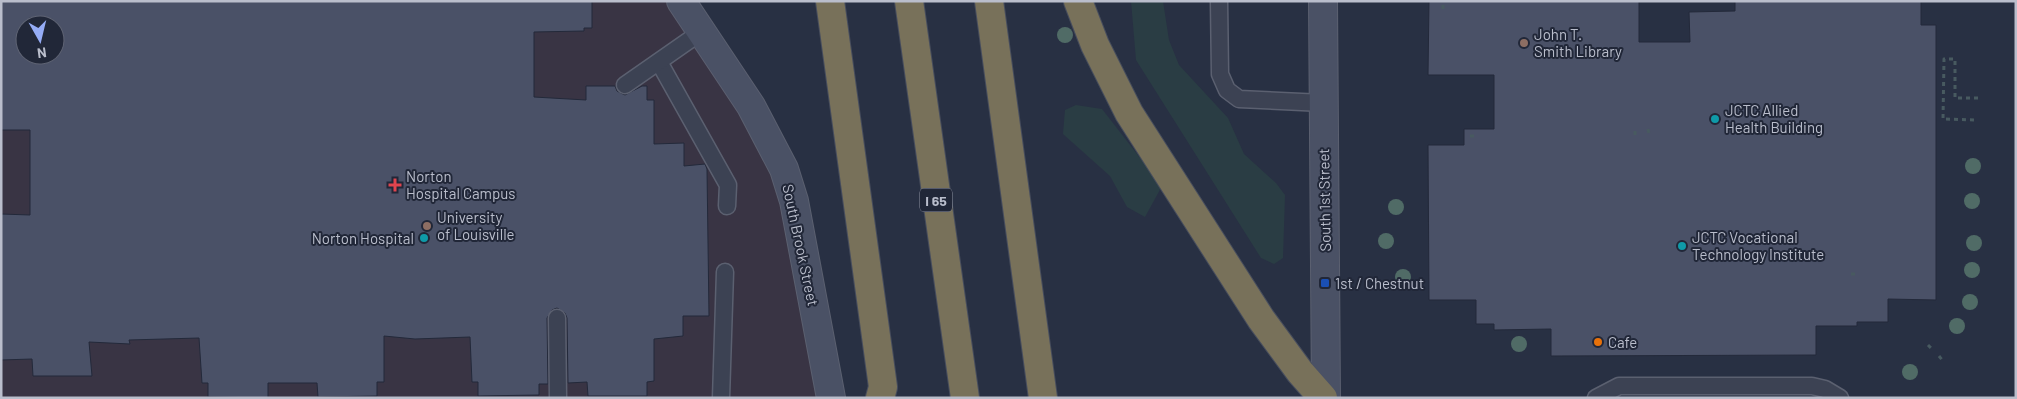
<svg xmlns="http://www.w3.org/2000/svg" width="2017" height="399" font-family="Barlow,sans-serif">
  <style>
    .medical { fill: #393444; fill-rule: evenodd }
    .green { fill: #2a3d44 }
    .building { fill: #4a5167; stroke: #23293a; fill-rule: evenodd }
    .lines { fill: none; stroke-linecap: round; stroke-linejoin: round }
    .lane-casing { stroke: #5b6070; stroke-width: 19 }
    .secondary-casing { stroke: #5b6070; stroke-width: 30 }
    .highway-casing { stroke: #474d5d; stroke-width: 30 }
    .path { stroke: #485a60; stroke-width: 3; stroke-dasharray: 4 4; stroke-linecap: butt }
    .lane { stroke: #3c4253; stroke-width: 16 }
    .secondary { stroke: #4a5165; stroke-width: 28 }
    .highway { stroke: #78715a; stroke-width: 28 }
    .tree { fill: #506b66 }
    .education-dot { fill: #8d6e63; stroke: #212738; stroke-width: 2 }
    .culture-dot { fill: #0f9aa8; stroke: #212738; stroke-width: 2 }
    .health-dot { fill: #e0444e; stroke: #212738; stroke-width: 2 }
    .transit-dot { fill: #1a4fb4; stroke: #212738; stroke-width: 2 }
    .food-dot { fill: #e8710a; stroke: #212738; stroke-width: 2 }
    .labels { text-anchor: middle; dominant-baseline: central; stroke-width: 4; stroke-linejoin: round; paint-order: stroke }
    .shield { fill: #212738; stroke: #8c91a0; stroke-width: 1 }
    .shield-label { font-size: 14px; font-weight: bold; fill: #babecc }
    .poi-label { font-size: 15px; fill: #babecc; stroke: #212738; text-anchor: start }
    .street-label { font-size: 15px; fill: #babecc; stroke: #212738 }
  </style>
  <rect width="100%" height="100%" fill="#283043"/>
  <path class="medical" d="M1 1H681L767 134 831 398H1ZM25 25H55V55H25Z"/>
  <g class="green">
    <polygon points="1131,1 1163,1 1169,40 1179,65 1228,118 1244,154 1276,183 1285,195 1283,258 1274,264 1261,258 1136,60"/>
    <polygon points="1076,105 1102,109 1162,186 1145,217 1127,207 1110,176 1063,134 1065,110"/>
  </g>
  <g class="building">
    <path d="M1 1H592V28H584V31L534 32V97L586 100V86H615L617 91 625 95 642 86H647V100H654V144L684 143V166L705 164 707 169 709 316H683V336L654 339V381L647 382V396H588L587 382 568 383 567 318 565 313 557 308 552 310 547 318 548 384H539V395L478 396V382H472L470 337 415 339 384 336V382H377V396L318 397 317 383H268V398L208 397V383H202L199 338 129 340 130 344 89 342 92 376H33L32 359 1 360V214L30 215V130H1ZM25 25H55V55H25Z"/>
    <polygon points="1429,1 1639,1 1639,42 1690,42 1689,12 1735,11 1735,1 1921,1 1921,25 1936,25 1936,300 1888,299 1888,322 1857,322 1857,326 1816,326 1816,355 1551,356 1551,329 1494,330 1494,324 1476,324 1476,300 1429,300 1428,145 1464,145 1464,129 1494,129 1494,75 1428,75"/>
  </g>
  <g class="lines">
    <defs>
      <g id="lane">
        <polyline points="1219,1 1220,74 1227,90 1239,99 1323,103"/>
        <polyline points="659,62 728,185 727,206"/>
        <polyline points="625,85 701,32"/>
        <polyline points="557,318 558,398"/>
        <polyline points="721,398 725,272"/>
        <polyline points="1596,398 1619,386 1812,386 1825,389 1840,398"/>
      </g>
      <g id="secondary">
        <polyline points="681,1 751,106 784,169 794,201 831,398"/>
        <polyline points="1323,1 1326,398"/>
      </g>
      <g id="highway">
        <polyline points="830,1 883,387 880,398"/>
        <polyline points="909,1 965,398"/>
        <polyline points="989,1 1043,398"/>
        <polyline points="1078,1 1095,45 1129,113 1261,319 1300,372 1323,398"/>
      </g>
    </defs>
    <use href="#lane" class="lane-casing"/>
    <use href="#secondary" class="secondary-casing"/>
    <use href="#highway" class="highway-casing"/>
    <g class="path">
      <polyline points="1443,9 1443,4"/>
      <polyline points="1978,98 1955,98 1955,59 1944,59 1943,119 1978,120"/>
      <polyline points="1648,129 1649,134"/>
      <polyline points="1635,135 1635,129"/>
      <polyline points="1470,136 1475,136"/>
      <polyline points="1851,274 1857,274"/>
      <polyline points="1928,345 1933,350"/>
      <polyline points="1939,356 1943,361"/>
    </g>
    <use href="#lane" class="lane"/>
    <use href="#secondary" class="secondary"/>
    <use href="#highway" class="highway"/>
  </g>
  <g class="tree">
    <circle cx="1065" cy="35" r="8"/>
    <circle cx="1973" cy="166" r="8"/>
    <circle cx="1972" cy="201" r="8"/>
    <circle cx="1396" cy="207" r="8"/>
    <circle cx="1386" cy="241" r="8"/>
    <circle cx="1974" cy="243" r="8"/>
    <circle cx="1972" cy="270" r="8"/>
    <circle cx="1403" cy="277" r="8"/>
    <circle cx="1970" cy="302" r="8"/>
    <circle cx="1957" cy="326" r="8"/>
    <circle cx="1519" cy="344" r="8"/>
    <circle cx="1910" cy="372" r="8"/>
  </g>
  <g class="education-dot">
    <circle cx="1524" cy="43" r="5"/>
    <circle cx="427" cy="226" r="5"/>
  </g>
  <g class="culture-dot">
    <circle cx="1715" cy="119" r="5"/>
    <circle cx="424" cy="238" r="5"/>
    <circle cx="1682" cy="246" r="5"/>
  </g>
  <path class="health-dot" d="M392.5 177.5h5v5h5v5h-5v5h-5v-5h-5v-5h5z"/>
  <rect class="transit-dot" x="1320" y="278" width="10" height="10" rx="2.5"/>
  <circle class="food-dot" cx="1598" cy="342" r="5"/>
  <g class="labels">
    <rect class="shield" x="920" y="188.5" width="32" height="23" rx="4"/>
    <g class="shield-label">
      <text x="936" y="200">I 65</text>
    </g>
    <g class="poi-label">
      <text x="1534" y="34">John T.<tspan x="1534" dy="17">Smith Library</tspan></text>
      <text x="1725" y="110">JCTC Allied<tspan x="1725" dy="17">Health Building</tspan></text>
      <text x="406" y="176">Norton<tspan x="406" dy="17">Hospital Campus</tspan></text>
      <text x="437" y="217">University<tspan x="437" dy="17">of Louisville</tspan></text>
      <text x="1692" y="237">JCTC Vocational<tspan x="1692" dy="17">Technology Institute</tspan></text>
      <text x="414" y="238" text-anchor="end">Norton Hospital</text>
      <text x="1335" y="283">1st / Chestnut</text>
      <text x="1608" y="342">Cafe</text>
    </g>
    <g class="street-label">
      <text transform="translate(1324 200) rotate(-91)">South 1st Street</text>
      <text transform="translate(801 245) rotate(78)">South Brook Street</text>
    </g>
  </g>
  <rect width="2017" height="399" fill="none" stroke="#babecc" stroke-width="5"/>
  <g transform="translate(40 40) rotate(172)"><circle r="24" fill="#212738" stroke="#5e6373"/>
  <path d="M0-4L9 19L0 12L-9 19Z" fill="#95acf6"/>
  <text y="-8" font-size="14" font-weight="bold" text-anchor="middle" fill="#babecc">N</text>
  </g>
</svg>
